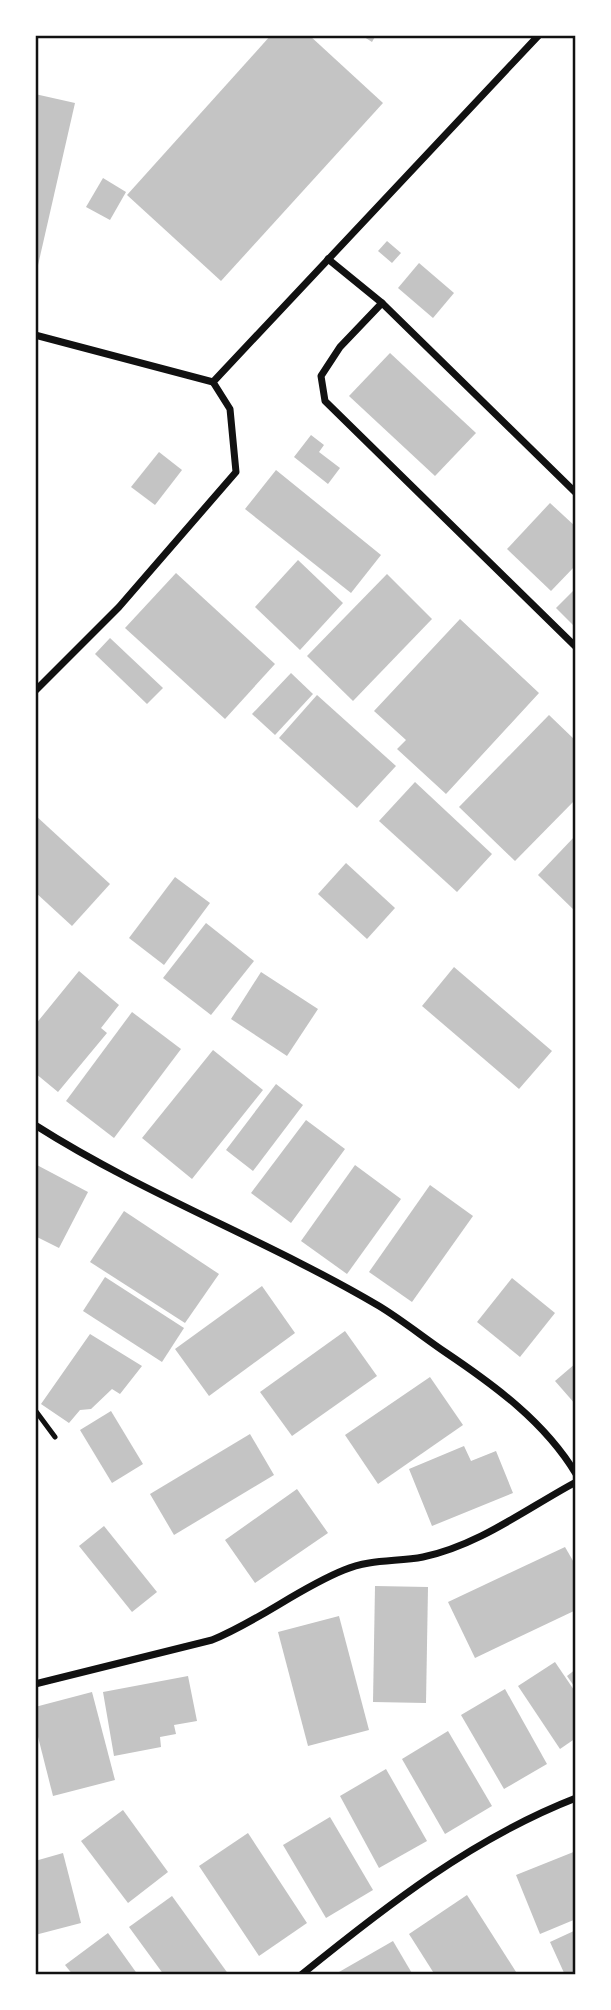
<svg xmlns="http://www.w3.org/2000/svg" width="611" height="2010" font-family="'Golos Text',sans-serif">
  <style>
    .building { fill: #c4c4c4 }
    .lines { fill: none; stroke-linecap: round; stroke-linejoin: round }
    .service { stroke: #111; stroke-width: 5 }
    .minor { stroke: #111; stroke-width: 7 }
    .neatline { fill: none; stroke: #111; stroke-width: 2.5 }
  </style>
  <rect width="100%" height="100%" fill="#fff"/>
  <g class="building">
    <polygon points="271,35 309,35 383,103 221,281 127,195"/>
    <polygon points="361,35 376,35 372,42"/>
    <polygon points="35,94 75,103 36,274 35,274"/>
    <polygon points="103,178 126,192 110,220 86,207"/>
    <polygon points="387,241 401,253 392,263 378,251"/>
    <polygon points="419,263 454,293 433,318 398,288"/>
    <polygon points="390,353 476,433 435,476 349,396"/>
    <polygon points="311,435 324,445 319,452 340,468 328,484 294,457"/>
    <polygon points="159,452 182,470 155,505 131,487"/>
    <polygon points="276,470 381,555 351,593 245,509"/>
    <polygon points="550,503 576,527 576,565 551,591 507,549"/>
    <polygon points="298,560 343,603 300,650 255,607"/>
    <polygon points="176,573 275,664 225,719 125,628"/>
    <polygon points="387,574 432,619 353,701 307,656"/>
    <polygon points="576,588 576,628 556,608"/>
    <polygon points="460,619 539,693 446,794 397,749 406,740 374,711"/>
    <polygon points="110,638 163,688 147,704 95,654"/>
    <polygon points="291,673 313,694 275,735 252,714"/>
    <polygon points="317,695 396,766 357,808 279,738"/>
    <polygon points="549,715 576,741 576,799 515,861 459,807"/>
    <polygon points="415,782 492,854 457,892 379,821"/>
    <polygon points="35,815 110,884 72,926 35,892"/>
    <polygon points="576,835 576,912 538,875"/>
    <polygon points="346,863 395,908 367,939 318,894"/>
    <polygon points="175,877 210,903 164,965 129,938"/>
    <polygon points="206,923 254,961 211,1015 163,978"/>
    <polygon points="454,967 552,1051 519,1089 422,1006"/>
    <polygon points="79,971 119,1005 101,1028 107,1033 58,1092 35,1073 35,1025"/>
    <polygon points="261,972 318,1009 287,1056 231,1019"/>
    <polygon points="132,1012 181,1049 114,1138 66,1101"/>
    <polygon points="213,1050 263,1090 192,1179 142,1138"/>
    <polygon points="276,1084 303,1105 253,1171 226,1150"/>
    <polygon points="306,1120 345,1149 291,1223 251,1193"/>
    <polygon points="35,1164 88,1192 59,1248 35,1236"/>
    <polygon points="355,1165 401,1199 347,1274 301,1241"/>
    <polygon points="430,1185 473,1216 412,1302 369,1272"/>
    <polygon points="124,1211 219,1274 185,1323 90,1262"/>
    <polygon points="105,1277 184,1328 162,1362 83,1311"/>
    <polygon points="512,1278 555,1313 520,1357 477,1322"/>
    <polygon points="262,1286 295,1333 209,1396 175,1349"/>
    <polygon points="345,1331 377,1376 292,1436 260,1392"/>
    <polygon points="90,1334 142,1366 120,1394 112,1389 91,1409 80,1410 69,1423 41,1404"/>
    <polygon points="576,1363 576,1405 555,1381"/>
    <polygon points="430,1377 463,1425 378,1484 345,1435"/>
    <polygon points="111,1411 143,1464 112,1483 80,1430"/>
    <polygon points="250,1434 274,1475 174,1535 150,1494"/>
    <polygon points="464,1446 471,1461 496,1451 513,1493 432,1526 409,1469"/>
    <polygon points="297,1489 328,1533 255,1583 225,1540"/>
    <polygon points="104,1526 157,1592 132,1612 79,1546"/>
    <polygon points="565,1547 576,1566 576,1610 475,1658 448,1602"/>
    <polygon points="375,1586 428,1587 426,1703 373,1702"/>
    <polygon points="339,1616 369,1730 308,1746 278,1632"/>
    <polygon points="555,1662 576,1693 576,1738 560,1749 518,1686"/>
    <polygon points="576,1669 576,1689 567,1676"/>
    <polygon points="188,1676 197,1721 174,1725 176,1734 160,1737 161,1747 114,1756 103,1692"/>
    <polygon points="505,1689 547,1764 504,1789 461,1715"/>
    <polygon points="92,1692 115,1780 53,1796 35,1725 35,1707"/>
    <polygon points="448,1731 492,1806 445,1834 402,1759"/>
    <polygon points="386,1769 427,1841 379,1868 340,1796"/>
    <polygon points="123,1810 168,1872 128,1903 81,1841"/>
    <polygon points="330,1817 373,1890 326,1918 283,1845"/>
    <polygon points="248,1833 307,1923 259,1956 199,1866"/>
    <polygon points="576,1851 576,1919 540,1934 516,1875"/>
    <polygon points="63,1853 81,1923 35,1935 35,1861"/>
    <polygon points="467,1895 518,1975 435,1975 409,1934"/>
    <polygon points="172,1896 229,1975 164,1975 129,1927"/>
    <polygon points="576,1930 576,1975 565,1975 550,1942"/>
    <polygon points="108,1933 138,1975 73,1975 65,1965"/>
    <polygon points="393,1941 413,1975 341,1975 339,1972"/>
  </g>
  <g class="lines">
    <polyline class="service" points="35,1410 55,1437"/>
    <g class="minor">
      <polyline points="328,259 382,303 576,493"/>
      <polyline points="382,303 340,347 321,376 325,401 576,647"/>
      <polyline points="35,335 213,382"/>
      <polyline points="35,691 119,607 236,472 230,409 213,382 539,35"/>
      <path d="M35 1125C145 1195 267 1240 379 1306 402 1320 423 1337 445 1352 494 1385 545 1422 576 1474"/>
      <path d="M35 1684 212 1640C259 1621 299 1588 344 1570 370 1559 397 1562 423 1557 479 1545 526 1509 576 1482"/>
      <path d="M301 1975C386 1906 473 1838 576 1798"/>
    </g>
  </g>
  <rect width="611" height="2010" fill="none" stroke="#ffffff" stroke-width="74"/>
  <rect x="37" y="37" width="537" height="1936" class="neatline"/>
</svg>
